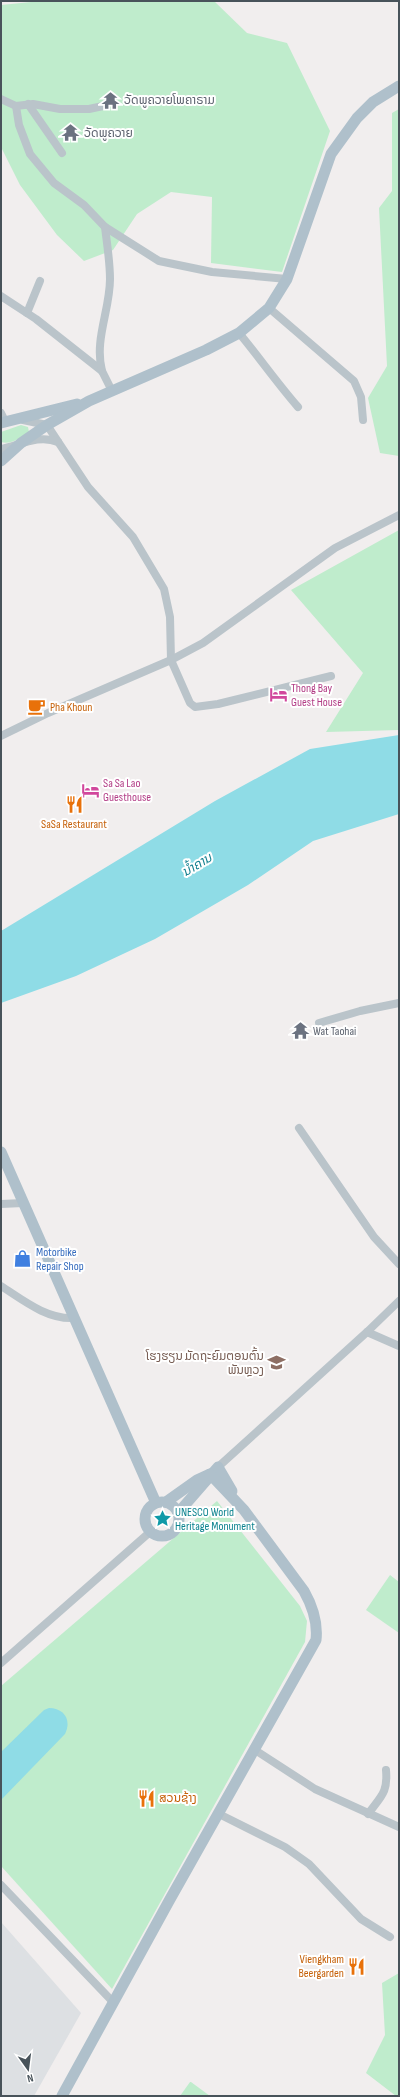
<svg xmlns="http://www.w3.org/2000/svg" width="400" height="2097" font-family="'Sofia Sans Condensed','Noto Sans Lao',sans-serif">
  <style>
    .airport { fill: #dde0e3 }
    .green { fill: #bfeccc }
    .water { fill: #8fdce6 }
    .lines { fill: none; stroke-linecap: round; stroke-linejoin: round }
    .minor { stroke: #bac4ca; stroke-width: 8 }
    .major { stroke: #afc0cb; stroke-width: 11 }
    .labels { text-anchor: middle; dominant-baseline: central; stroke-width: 4; stroke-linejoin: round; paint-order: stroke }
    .worship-label { font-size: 12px; fill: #5b616d; stroke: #fff; text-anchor: start }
    .hotel-label { font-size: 12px; fill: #b23c85; stroke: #fff; text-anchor: start }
    .food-label { font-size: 12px; fill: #c56008; stroke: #fff; text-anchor: start }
    .shop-label { font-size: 12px; fill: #366cbe; stroke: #fff; text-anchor: start }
    .education-label { font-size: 12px; fill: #785e54; stroke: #fff; text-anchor: end }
    .culture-label { font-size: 12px; fill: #0d838f; stroke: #fff; text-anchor: start }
    .water-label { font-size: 13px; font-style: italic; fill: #168291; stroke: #fff }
  </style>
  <rect width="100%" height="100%" fill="#f1eeee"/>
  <polygon class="airport" points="1,1922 81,2013 34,2096 1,2096"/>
  <g class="green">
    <polygon points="41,1 214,1 247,33 287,43 330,131 282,272 211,263 212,197 171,192 137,214 113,250 84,261 57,235 20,185 1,147 1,5"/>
    <polygon points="399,109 399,456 380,453 368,398 387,366 379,208 392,191 392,113"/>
    <path d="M21 425 28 427 29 432C20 438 11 445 1 442V432Z"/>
    <polygon points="399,530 399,730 326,732 363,673 291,590"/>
    <polygon points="217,1501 300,1606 307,1621 305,1642 112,1989 1,1866 1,1686"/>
    <polygon points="390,1575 399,1582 399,1633 366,1610"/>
    <polygon points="399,1973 399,2096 396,2096 366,2073 385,2035 382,1983"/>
    <polygon points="190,2082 191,2082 210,2096 180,2096"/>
  </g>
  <g class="water">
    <polygon points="399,735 399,814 313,841 248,885 155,939 76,976 1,1003 1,931 215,801 310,749"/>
    <path d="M49 1708C64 1708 72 1720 65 1734L1 1800V1752L44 1710Z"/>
  </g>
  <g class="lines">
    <g class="minor">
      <polyline points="1,99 16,106 33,104 60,109 89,109 103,106"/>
      <polyline points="28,104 62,153"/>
      <polyline points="16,106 19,125 30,154 54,183 84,205 105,227 159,261 212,272 287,279"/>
      <polyline points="1,296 36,319 102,371 112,391"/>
      <polyline points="269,308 354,381 361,397 363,420"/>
      <polyline points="27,313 40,281"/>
      <path d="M239 333C259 357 277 383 298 407"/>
      <path d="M102 371C94 340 110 310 110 279 110 262 107 244 105 227"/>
      <polyline points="1,413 5,421"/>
      <polyline points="23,420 47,425 88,487 133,537 164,589 170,617 171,660 190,703 195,707 218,704 331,676"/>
      <path d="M1 449C20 445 39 434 58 442"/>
      <polyline points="1,736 48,713 171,660 203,643 335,548 399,515"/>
      <polyline points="319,1023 360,1011 399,1003"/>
      <polyline points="299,1128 374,1237 399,1264"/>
      <polyline points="1,1204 23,1203"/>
      <path d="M1 1286C23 1300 46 1319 73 1318"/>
      <polyline points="367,1332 399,1346"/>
      <polyline points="218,1467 367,1332 399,1301"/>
      <polyline points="1,1663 150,1532"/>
      <polyline points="255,1750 315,1789 399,1827"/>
      <polyline points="219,1814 285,1847 309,1864 361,1919 390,1937"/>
      <path d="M368 1814C381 1796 388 1793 386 1770"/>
      <polyline points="1,1885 113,2002"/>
    </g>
    <g class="major">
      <polyline points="1,423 77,404"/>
      <polyline points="1,461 21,443 47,425 89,401 206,350 239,333 269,308 287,279 331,154 357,118 373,102 399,86"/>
      <polyline points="1,1152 156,1503"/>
      <circle cx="162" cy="1519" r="17"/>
      <polyline points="166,1502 197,1480 210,1474"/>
      <polyline points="178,1513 218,1467 232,1491"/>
      <path d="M62 2096 169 1901 316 1640C318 1622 313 1607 304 1591L244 1510 210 1474"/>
    </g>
  </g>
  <defs>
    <symbol id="temple-bare" viewBox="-9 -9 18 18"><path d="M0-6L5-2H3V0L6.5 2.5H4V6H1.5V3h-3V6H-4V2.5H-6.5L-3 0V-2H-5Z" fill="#6b7280" stroke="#fff" stroke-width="2.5" paint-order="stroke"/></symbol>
    <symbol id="hotel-bare" viewBox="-9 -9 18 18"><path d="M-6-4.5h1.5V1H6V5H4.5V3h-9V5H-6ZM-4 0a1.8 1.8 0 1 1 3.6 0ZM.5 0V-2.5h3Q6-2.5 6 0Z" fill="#d1479c" stroke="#fff" stroke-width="2.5" paint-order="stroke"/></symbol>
    <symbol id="cafe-bare" viewBox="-9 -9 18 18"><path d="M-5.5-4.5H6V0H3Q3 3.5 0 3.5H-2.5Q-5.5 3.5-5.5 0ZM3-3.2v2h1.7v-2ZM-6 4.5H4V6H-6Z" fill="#e8710a" stroke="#fff" stroke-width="2.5" paint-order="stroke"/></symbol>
    <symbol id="restaurant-bare" viewBox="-9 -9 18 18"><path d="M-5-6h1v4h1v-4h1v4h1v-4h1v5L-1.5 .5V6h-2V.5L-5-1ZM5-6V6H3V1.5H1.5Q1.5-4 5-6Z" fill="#e8710a" stroke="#fff" stroke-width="2.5" paint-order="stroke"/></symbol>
    <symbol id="shop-bare" viewBox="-9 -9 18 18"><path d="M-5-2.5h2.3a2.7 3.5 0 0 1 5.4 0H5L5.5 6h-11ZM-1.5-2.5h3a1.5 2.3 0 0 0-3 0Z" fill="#3f7fe0" stroke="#fff" stroke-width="2.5" paint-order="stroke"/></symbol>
    <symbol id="school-bare" viewBox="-9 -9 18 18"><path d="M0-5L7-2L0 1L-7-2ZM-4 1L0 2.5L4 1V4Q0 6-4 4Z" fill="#8d6e63" stroke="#fff" stroke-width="2.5" paint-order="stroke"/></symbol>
    <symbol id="sight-bare" viewBox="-9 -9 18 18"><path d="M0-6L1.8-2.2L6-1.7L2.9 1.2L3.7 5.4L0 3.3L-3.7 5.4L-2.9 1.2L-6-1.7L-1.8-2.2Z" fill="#0f9aa8" stroke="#fff" stroke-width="2.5" paint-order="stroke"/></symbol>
  </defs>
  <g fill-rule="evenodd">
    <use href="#temple-bare" x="98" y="88" width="25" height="25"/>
    <use href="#temple-bare" x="58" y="120" width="25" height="25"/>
    <use href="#hotel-bare" x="266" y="682" width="25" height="25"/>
    <use href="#cafe-bare" x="24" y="694" width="25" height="25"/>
    <use href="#hotel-bare" x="78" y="778" width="25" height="25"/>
    <use href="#restaurant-bare" x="62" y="792" width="25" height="25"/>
    <use href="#temple-bare" x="288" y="1018" width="25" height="25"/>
    <use href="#shop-bare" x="10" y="1246" width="25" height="25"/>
    <use href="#school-bare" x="264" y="1350" width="25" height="25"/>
    <use href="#sight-bare" x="150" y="1506" width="25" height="25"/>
    <use href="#restaurant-bare" x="134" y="1786" width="25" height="25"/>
    <use href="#restaurant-bare" x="344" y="1954" width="25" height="25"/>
  </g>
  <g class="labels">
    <g class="worship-label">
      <text x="124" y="100">ວັດພູຄວາຍໂພຄາຣາມ</text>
      <text x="84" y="133">ວັດພູຄວາຍ</text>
      <text x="313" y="1031">Wat Taohai</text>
    </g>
    <g class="hotel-label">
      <text x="291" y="688">Thong Bay<tspan x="291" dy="14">Guest House</tspan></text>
      <text x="103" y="783">Sa Sa Lao<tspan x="103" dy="14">Guesthouse</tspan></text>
    </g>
    <g class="food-label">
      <text x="50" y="707">Pha Khoun</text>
      <text x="74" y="824" text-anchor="middle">SaSa Restaurant</text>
      <text x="159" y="1798">ສວນຊ້າງ</text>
      <text x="344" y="1959" text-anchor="end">Viengkham<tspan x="344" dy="14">Beergarden</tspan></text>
    </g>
    <g class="shop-label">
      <text x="36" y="1252">Motorbike<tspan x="36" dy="14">Repair Shop</tspan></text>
    </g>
    <g class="education-label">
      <text x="264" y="1356">ໂຮງຮຽນ ມັດຖະຍົມຕອນຕົ້ນ<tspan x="264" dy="14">ພັນຫຼວງ</tspan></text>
    </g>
    <g class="culture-label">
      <text x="175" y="1512">UNESCO World<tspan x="175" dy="14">Heritage Monument</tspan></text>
    </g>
    <g class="water-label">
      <text transform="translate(197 865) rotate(-31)">ນ້ຳຄານ</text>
    </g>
  </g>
  <rect width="400" height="2097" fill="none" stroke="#48535a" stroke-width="4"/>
  <g transform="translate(28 2069) rotate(166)" stroke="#ffffff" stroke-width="3" paint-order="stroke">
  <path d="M0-3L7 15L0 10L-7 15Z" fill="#48535a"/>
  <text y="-6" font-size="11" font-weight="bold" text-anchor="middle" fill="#48535a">N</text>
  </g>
</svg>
